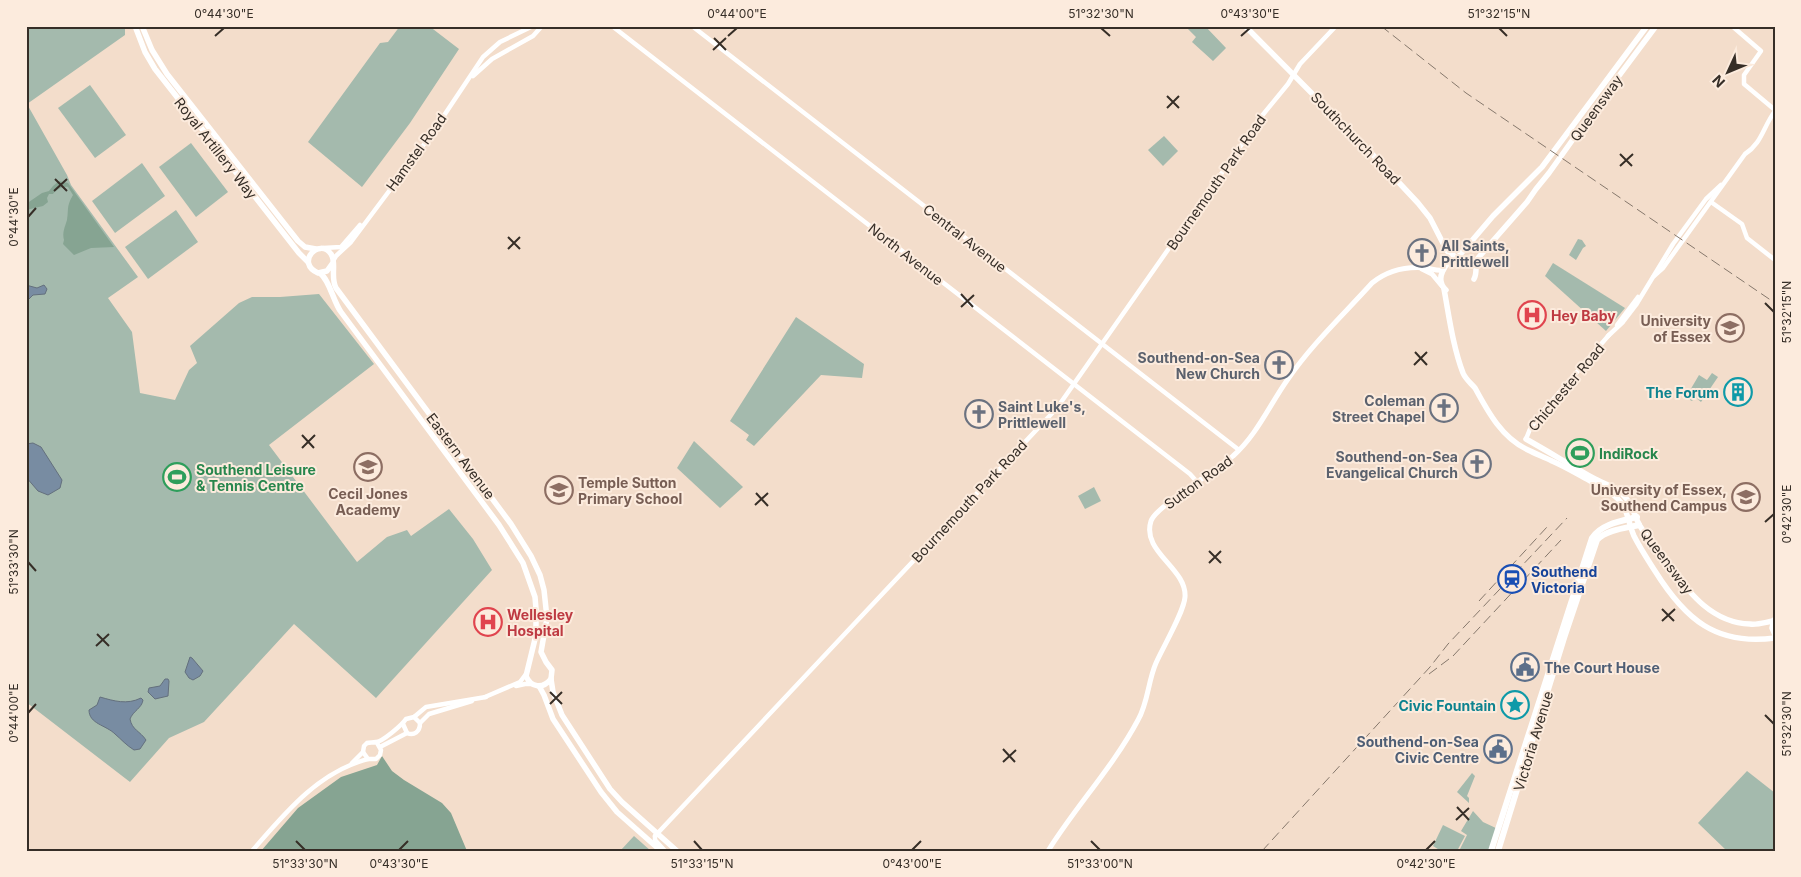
<svg xmlns="http://www.w3.org/2000/svg" width="1801" height="877" font-family="Inter,sans-serif">
  <style>
    .green { fill: #a4baad }
    .forest { fill: #86a492 }
    .water { fill: #788ca2; stroke: #64707d }
    .lines { fill: none; stroke-linecap: round; stroke-linejoin: round }
    .tertiary { stroke: #fff; stroke-width: 4.5 }
    .secondary { stroke: #fff; stroke-width: 5 }
    .primary { stroke: #fff; stroke-width: 5.5 }
    .trunk { stroke: #fff; stroke-width: 6 }
    .rail { stroke: #86786c; stroke-width: 1; stroke-dasharray: 10 5; stroke-linecap: butt }
    .ticks { fill: none; stroke: #362e27; stroke-width: 2 }
    .labels { text-anchor: middle; dominant-baseline: central; stroke-width: 4; stroke-linejoin: round; paint-order: stroke }
    .street-label { font-size: 14px; fill: #362e27; stroke: #fcebdd }
    .worship-label { font-size: 14px; font-weight: bold; fill: #5b616d; stroke: #fcebdd; text-anchor: end }
    .health-label { font-size: 14px; font-weight: bold; fill: #be3a42; stroke: #fcebdd; text-anchor: start }
    .education-label { font-size: 14px; font-weight: bold; fill: #785e54; stroke: #fcebdd; text-anchor: end }
    .culture-label { font-size: 14px; font-weight: bold; fill: #0d838f; stroke: #fcebdd; text-anchor: end }
    .leisure-label { font-size: 14px; font-weight: bold; fill: #27864d; stroke: #fcebdd; text-anchor: start }
    .transit-label { font-size: 14px; font-weight: bold; fill: #164399; stroke: #fcebdd; text-anchor: start }
    .service-label { font-size: 14px; font-weight: bold; fill: #4e5e75; stroke: #fcebdd; text-anchor: start }
    .neatline { fill: none; stroke: #362e27; stroke-width: 2 }
    .ticks-label { font-size: 12px; text-anchor: middle; fill: #362e27 }
  </style>
  <rect width="100%" height="100%" fill="#f3ddcb"/>
  <g class="green">
    <polygon points="26,26 125,26 125,35 27,104 67,175 71,185 138,277 108,298 132,332 140,393 175,400 189,370 197,363 190,346 239,303 252,297 280,297 319,294 374,364 269,445 357,562 387,537 407,530 411,536 449,509 473,539 492,570 376,698 294,624 204,722 169,738 130,782 26,702"/>
    <polygon points="400,26 429,26 459,49 410,123 362,187 308,142 380,43 388,42"/>
    <polygon points="1185,26 1205,26 1226,48 1213,61 1192,42 1196,37"/>
    <polygon points="90,85 126,135 95,158 58,108"/>
    <polygon points="1164,136 1178,151 1163,166 1148,150"/>
    <polygon points="191,143 228,192 196,217 159,167"/>
    <polygon points="142,163 165,196 115,233 92,201"/>
    <polygon points="176,210 198,242 148,279 125,247"/>
    <polygon points="1578,239 1582,240 1586,246 1583,248 1576,260 1569,255"/>
    <polygon points="1553,263 1625,308 1606,331 1545,276"/>
    <polygon points="796,317 864,364 862,378 821,375 754,446 746,440 749,435 730,421"/>
    <polygon points="1712,373 1718,377 1701,402 1695,397 1692,401 1690,400 1689,392 1699,375 1707,380"/>
    <polygon points="694,441 743,487 720,508 677,468"/>
    <polygon points="1094,487 1101,501 1085,509 1078,496"/>
    <polygon points="1747,771 1775,793 1775,851 1727,851 1698,823"/>
    <polygon points="1472,773 1475,776 1467,796 1469,798 1469,803 1457,792"/>
    <polygon points="1473,811 1483,822 1498,829 1491,851 1459,851 1467,835 1461,831"/>
    <polygon points="1443,825 1465,836 1457,851 1441,851 1433,846"/>
    <polygon points="634,836 651,851 620,851"/>
  </g>
  <g class="forest">
    <path d="M59 181 68 183 114 247 91 248 74 255 63 244 64 240C62 232 65 227 67 220 69 209 66 207 73 195L68 187C63 186 56 190 53 194H49L47 198 48 202 43 206 26 210V204L42 193 49 191 53 186Z"/>
    <polygon points="382,756 392,771 404,780 442,803 451,813 467,851 261,851 298,808 341,777 377,765"/>
  </g>
  <g class="water">
    <polygon points="26,285 37,288 44,285 47,289 45,294 33,295 29,299 26,295"/>
    <polygon points="33,443 41,447 62,480 60,488 48,495 38,491 26,477 26,444"/>
    <polygon points="190,657 192,658 203,671 200,676 193,680 189,678 185,672"/>
    <polygon points="165,679 168,679 169,681 168,696 155,699 148,692 149,688 160,686"/>
    <path d="M100 697C114 701 127 705 141 698L143 700C142 708 133 711 130 719 132 730 140 731 146 740L140 749 134 750C126 745 122 740 115 734 106 725 89 724 89 710L97 705Z"/>
  </g>
  <g class="lines">
    <g class="tertiary">
      <polyline points="612,26 1190,474 1198,483"/>
      <polyline points="692,26 1239,450"/>
      <polyline points="1732,26 1761,51 1744,75 1744,84 1775,110"/>
      <polyline points="473,76 492,59 533,36 542,26"/>
      <polyline points="1711,202 1742,224 1747,238 1775,260"/>
      <polyline points="323,248 341,247 360,225"/>
      <polyline points="333,261 336,256 351,242 431,135 483,57 500,42 533,26"/>
      <path d="M1654 276 1663 268 1745 154C1762 143 1763 127 1775 111"/>
      <polyline points="1617,325 1638,297"/>
      <polyline points="1608,336 1623,322 1636,305 1673,244 1706,199 1721,185"/>
      <polyline points="1526,439 1530,429 1544,410 1609,335"/>
      <polyline points="516,686 525,684 532,684"/>
      <polyline points="485,697 520,682 526,674"/>
      <polyline points="420,723 429,714 472,701"/>
      <path d="M403 724 407 733C414 736 420 732 420 723L414 717"/>
      <polyline points="380,747 407,733"/>
      <polyline points="363,752 368,759 376,759 380,755 381,750 377,743"/>
      <path d="M352 763 363 752 364 746 367 743C370 742 373 743 376 742 382 742 402 725 406 719L414 717 426 707 486 697"/>
      <polyline points="655,836 1057,408 1261,117 1288,84 1300,64 1336,26"/>
      <polyline points="655,836 655,840 665,851"/>
      <path d="M252 851C285 813 318 772 368 759"/>
    </g>
    <g class="secondary">
      <polyline points="1422,269 1432,274 1442,286"/>
      <path d="M1048 851C1076 806 1113 767 1138 720 1148 703 1148 681 1156 663 1163 647 1184 612 1185 597 1187 568 1141 552 1151 521 1156 506 1217 471 1233 456 1257 435 1270 404 1288 379 1312 344 1344 314 1372 283 1388 270 1407 266 1427 268 1433 269 1437 271 1443 270"/>
    </g>
    <g class="primary">
      <polyline points="135,26 145,52 155,69 299,253 308,262"/>
      <polyline points="142,26 152,50 167,74 298,241 305,247 316,249"/>
      <polyline points="1245,26 1375,157 1418,203 1430,218 1447,251 1456,257"/>
      <path d="M332 264 327 271 318 273C295 263 319 237 331 254 337 262 330 277 336 288L511 524 531 556 540 575 544 590 547 618 541 652 546 662 552 670 551 679 553 692 562 715 610 789 622 802 677 851"/>
      <path d="M320 273C330 281 333 301 341 312L499 525 523 563 535 597 536 609V635L526 676C531 688 543 689 551 679"/>
      <path d="M1474 279C1478 272 1474 265 1478 258L1527 202 1536 189 1549 173 1601 100 1656 26"/>
      <path d="M1444 289C1449 316 1453 347 1463 373 1466 380 1471 383 1475 388 1488 412 1502 438 1528 450 1536 454 1544 457 1552 461 1566 467 1579 475 1592 482 1600 487 1610 491 1617 498 1628 508 1628 523 1634 536 1640 548 1648 560 1655 571 1685 619 1716 646 1775 638"/>
      <path d="M1446 290C1434 279 1445 262 1458 257L1493 216 1542 167 1647 26"/>
      <path d="M1526 439C1549 452 1572 466 1595 479 1604 484 1614 486 1622 494 1634 505 1633 514 1640 526 1649 540 1660 553 1670 567 1690 594 1713 623 1750 624 1758 625 1766 622 1773 621"/>
      <polyline points="1774,620 1772,628 1775,635"/>
      <polyline points="539,686 544,695 553,719 601,792 617,812 661,851"/>
    </g>
    <g class="trunk">
      <path d="M1491 851 1592 538C1601 524 1621 521 1637 517"/>
      <path d="M1498 851 1564 638 1597 540C1606 530 1626 528 1639 525"/>
    </g>
    <g class="rail">
      <polyline points="1381,26 1466,93 1775,303"/>
      <polyline points="1479,601 1547,527"/>
      <polyline points="1429,674 1453,656 1561,540"/>
      <polyline points="1262,851 1430,667 1448,644 1567,518"/>
    </g>
  </g>
  <path class="ticks" d="M1101 28 1110 36M1499 28 1507 36M215 36 224 28M728 36 737 28M1241 36 1250 28M714 38 726 50M713 50 726 38M1167 96 1179 108M1167 108 1179 96M1620 154 1632 166M1620 166 1633 154M55 179 67 191M54 191 67 179M28 217 36 208M508 237 520 249M508 249 520 237M961 294 973 307M1765 303 1774 312M961 307 974 295M1415 352 1427 365M1414 365 1427 352M302 435 314 448M302 448 315 435M756 493 768 506M755 505 768 493M1765 522 1774 514M1209 551 1221 563M28 562 36 571M1209 563 1221 551M1662 609 1674 621M1662 621 1675 609M97 634 109 646M96 646 109 634M550 692 562 704M550 704 562 692M28 713 36 704M1765 715 1774 724M1003 749 1015 762M1003 762 1016 750M1457 807 1469 820M1456 820 1469 808M296 841 305 850M694 841 702 850M1091 841 1100 850M399 850 408 841M912 850 921 841M1426 850 1435 841"/>
  <defs>
    <symbol id="church-ring" viewBox="-11 -11 22 22"><circle r="9.5" fill="#fcebdd" stroke="#6b7280" stroke-width="1.5"/><path d="M-1.2-6h2.4v3.5h3.3v2.4h-3.3V6h-2.4V-.1h-3.3v-2.4h3.3Z" fill="#6b7280"/></symbol>
    <symbol id="hospital-ring" viewBox="-11 -11 22 22"><circle r="9.5" fill="#fcebdd" stroke="#e0444e" stroke-width="1.5"/><path d="M-5-5h3v3.5h4V-5h3V5h-3V1.5h-4V5h-3Z" fill="#e0444e"/></symbol>
    <symbol id="university-ring" viewBox="-11 -11 22 22"><circle r="9.5" fill="#fcebdd" stroke="#8d6e63" stroke-width="1.5"/><path d="M0-5L7-2L0 1L-7-2ZM-4 1L0 2.5L4 1V4Q0 6-4 4Z" fill="#8d6e63"/></symbol>
    <symbol id="building-ring" viewBox="-11 -11 22 22"><circle r="9.5" fill="#fcebdd" stroke="#0f9aa8" stroke-width="1.5"/><path d="M-4-6H4V6H1V3H-1V6H-4ZM-2.5-4.3h1.7v1.8h-1.7ZM.8-4.3h1.7v1.8H.8ZM-2.5-1h1.7V.8h-1.7ZM.8-1h1.7V.8H.8Z" fill="#0f9aa8"/></symbol>
    <symbol id="stadium-ring" viewBox="-11 -11 22 22"><circle r="9.5" fill="#fcebdd" stroke="#2e9e5b" stroke-width="1.5"/><path d="M0-5a6.5 5 0 1 0 0 10a6.5 5 0 1 0 0-10ZM-3.5-1.8h7v3.6h-7Z" fill="#2e9e5b"/></symbol>
    <symbol id="school-ring" viewBox="-11 -11 22 22"><circle r="9.5" fill="#fcebdd" stroke="#8d6e63" stroke-width="1.5"/><path d="M0-5L7-2L0 1L-7-2ZM-4 1L0 2.5L4 1V4Q0 6-4 4Z" fill="#8d6e63"/></symbol>
    <symbol id="station-ring" viewBox="-11 -11 22 22"><circle r="9.5" fill="#fcebdd" stroke="#1a4fb4" stroke-width="1.5"/><path d="M-3-6H3Q5-6 5-4V2Q5 4 3 4L4.5 6H3L1.5 4h-3L-3 6H-4.5L-3 4Q-5 4-5 2V-4Q-5-6-3-6ZM-3.5-4v3h7v-3ZM-3.5 1v1.5H-2V1ZM2 1v1.5H3.5V1Z" fill="#1a4fb4"/></symbol>
    <symbol id="civic-ring" viewBox="-11 -11 22 22"><circle r="9.5" fill="#fcebdd" stroke="#5c6f8a" stroke-width="1.5"/><path d="M-.6-6.5H3V-4.5H.6V-3L4-1V1h2V6H-6V1h2V-1L-.6-3ZM-1.2 2.5V6h2.4V2.5Z" fill="#5c6f8a"/></symbol>
    <symbol id="sight-ring" viewBox="-11 -11 22 22"><circle r="9.5" fill="#fcebdd" stroke="#0f9aa8" stroke-width="1.5"/><path d="M0-6L1.8-2.2L6-1.7L2.9 1.2L3.7 5.4L0 3.3L-3.7 5.4L-2.9 1.2L-6-1.7L-1.8-2.2Z" fill="#0f9aa8"/></symbol>
  </defs>
  <g fill-rule="evenodd">
    <use href="#church-ring" x="1406" y="237" width="32" height="32"/>
    <use href="#hospital-ring" x="1516" y="299" width="32" height="32"/>
    <use href="#university-ring" x="1714" y="312" width="32" height="32"/>
    <use href="#church-ring" x="1263" y="349" width="32" height="32"/>
    <use href="#building-ring" x="1722" y="376" width="32" height="32"/>
    <use href="#church-ring" x="1428" y="392" width="32" height="32"/>
    <use href="#church-ring" x="963" y="398" width="32" height="32"/>
    <use href="#stadium-ring" x="1564" y="437" width="32" height="32"/>
    <use href="#church-ring" x="1461" y="448" width="32" height="32"/>
    <use href="#school-ring" x="352" y="451" width="32" height="32"/>
    <use href="#stadium-ring" x="161" y="461" width="32" height="32"/>
    <use href="#school-ring" x="543" y="474" width="32" height="32"/>
    <use href="#university-ring" x="1730" y="481" width="32" height="32"/>
    <use href="#station-ring" x="1496" y="563" width="32" height="32"/>
    <use href="#hospital-ring" x="472" y="606" width="32" height="32"/>
    <use href="#civic-ring" x="1509" y="651" width="32" height="32"/>
    <use href="#sight-ring" x="1499" y="689" width="32" height="32"/>
    <use href="#civic-ring" x="1482" y="733" width="32" height="32"/>
  </g>
  <g class="labels">
    <g class="street-label">
      <text transform="translate(1596 108) rotate(-54)">Queensway</text>
      <text transform="translate(1356 138) rotate(46)">Southchurch Road</text>
      <text transform="translate(216 148) rotate(52)">Royal Artillery Way</text>
      <text transform="translate(416 152) rotate(-54)">Hamstel Road</text>
      <text transform="translate(1216 182) rotate(-55)">Bournemouth Park Road</text>
      <text transform="translate(965 238) rotate(38)">Central Avenue</text>
      <text transform="translate(906 254) rotate(38)">North Avenue</text>
      <text transform="translate(1566 387) rotate(-50)">Chichester Road</text>
      <text transform="translate(461 456) rotate(53)">Eastern Avenue</text>
      <text transform="translate(1198 482) rotate(-36)">Sutton Road</text>
      <text transform="translate(969 501) rotate(-47)">Bournemouth Park Road</text>
      <text transform="translate(1667 561) rotate(53)">Queensway</text>
      <text transform="translate(1533 741) rotate(-73)">Victoria Avenue</text>
    </g>
    <g class="worship-label">
      <text x="1441" y="245" text-anchor="start">All Saints,<tspan x="1441" dy="16">Prittlewell</tspan></text>
      <text x="1260" y="357">Southend-on-Sea<tspan x="1260" dy="16">New Church</tspan></text>
      <text x="1425" y="400">Coleman<tspan x="1425" dy="16">Street Chapel</tspan></text>
      <text x="998" y="406" text-anchor="start">Saint Luke's,<tspan x="998" dy="16">Prittlewell</tspan></text>
      <text x="1458" y="456">Southend-on-Sea<tspan x="1458" dy="16">Evangelical Church</tspan></text>
    </g>
    <g class="health-label">
      <text x="1551" y="315">Hey Baby</text>
      <text x="507" y="614">Wellesley<tspan x="507" dy="16">Hospital</tspan></text>
    </g>
    <g class="education-label">
      <text x="1711" y="320">University<tspan x="1711" dy="16">of Essex</tspan></text>
      <text x="578" y="482" text-anchor="start">Temple Sutton<tspan x="578" dy="16">Primary School</tspan></text>
      <text x="1727" y="489">University of Essex,<tspan x="1727" dy="16">Southend Campus</tspan></text>
      <text x="368" y="493" text-anchor="middle">Cecil Jones<tspan x="368" dy="16">Academy</tspan></text>
    </g>
    <g class="culture-label">
      <text x="1719" y="392">The Forum</text>
      <text x="1496" y="705">Civic Fountain</text>
    </g>
    <g class="leisure-label">
      <text x="1599" y="453">IndiRock</text>
      <text x="196" y="469">Southend Leisure<tspan x="196" dy="16">&amp; Tennis Centre</tspan></text>
    </g>
    <g class="transit-label">
      <text x="1531" y="571">Southend<tspan x="1531" dy="16">Victoria</tspan></text>
    </g>
    <g class="service-label">
      <text x="1544" y="667">The Court House</text>
      <text x="1479" y="741" text-anchor="end">Southend-on-Sea<tspan x="1479" dy="16">Civic Centre</tspan></text>
    </g>
  </g>
  <rect width="1801" height="877" fill="none" stroke="#fcebdd" stroke-width="55"/>
  <g transform="translate(1728 72) rotate(226)" stroke="#fcebdd" stroke-width="4" paint-order="stroke">
  <path d="M0-4L9 19L0 12L-9 19Z" fill="#362e27"/>
  <text y="-8" font-size="14" font-weight="bold" text-anchor="middle" fill="#362e27">N</text>
  </g>
  <rect x="28" y="28" width="1746" height="822" class="neatline"/>
  <g class="ticks-label">
    <text x="224" y="18">0°44'30"E</text>
    <text x="737" y="18">0°44'00"E</text>
    <text x="1101" y="18">51°32'30"N</text>
    <text x="1250" y="18">0°43'30"E</text>
    <text x="1499" y="18">51°32'15"N</text>
    <text transform="translate(14 217) rotate(-90)" y="4">0°44'30"E</text>
    <text transform="translate(1787 312) rotate(-90)" y="4">51°32'15"N</text>
    <text transform="translate(1787 514) rotate(-90)" y="4">0°42'30"E</text>
    <text transform="translate(14 562) rotate(-90)" y="4">51°33'30"N</text>
    <text transform="translate(14 713) rotate(-90)" y="4">0°44'00"E</text>
    <text transform="translate(1787 724) rotate(-90)" y="4">51°32'30"N</text>
    <text x="305" y="868">51°33'30"N</text>
    <text x="399" y="868">0°43'30"E</text>
    <text x="702" y="868">51°33'15"N</text>
    <text x="912" y="868">0°43'00"E</text>
    <text x="1100" y="868">51°33'00"N</text>
    <text x="1426" y="868">0°42'30"E</text>
  </g>
</svg>
